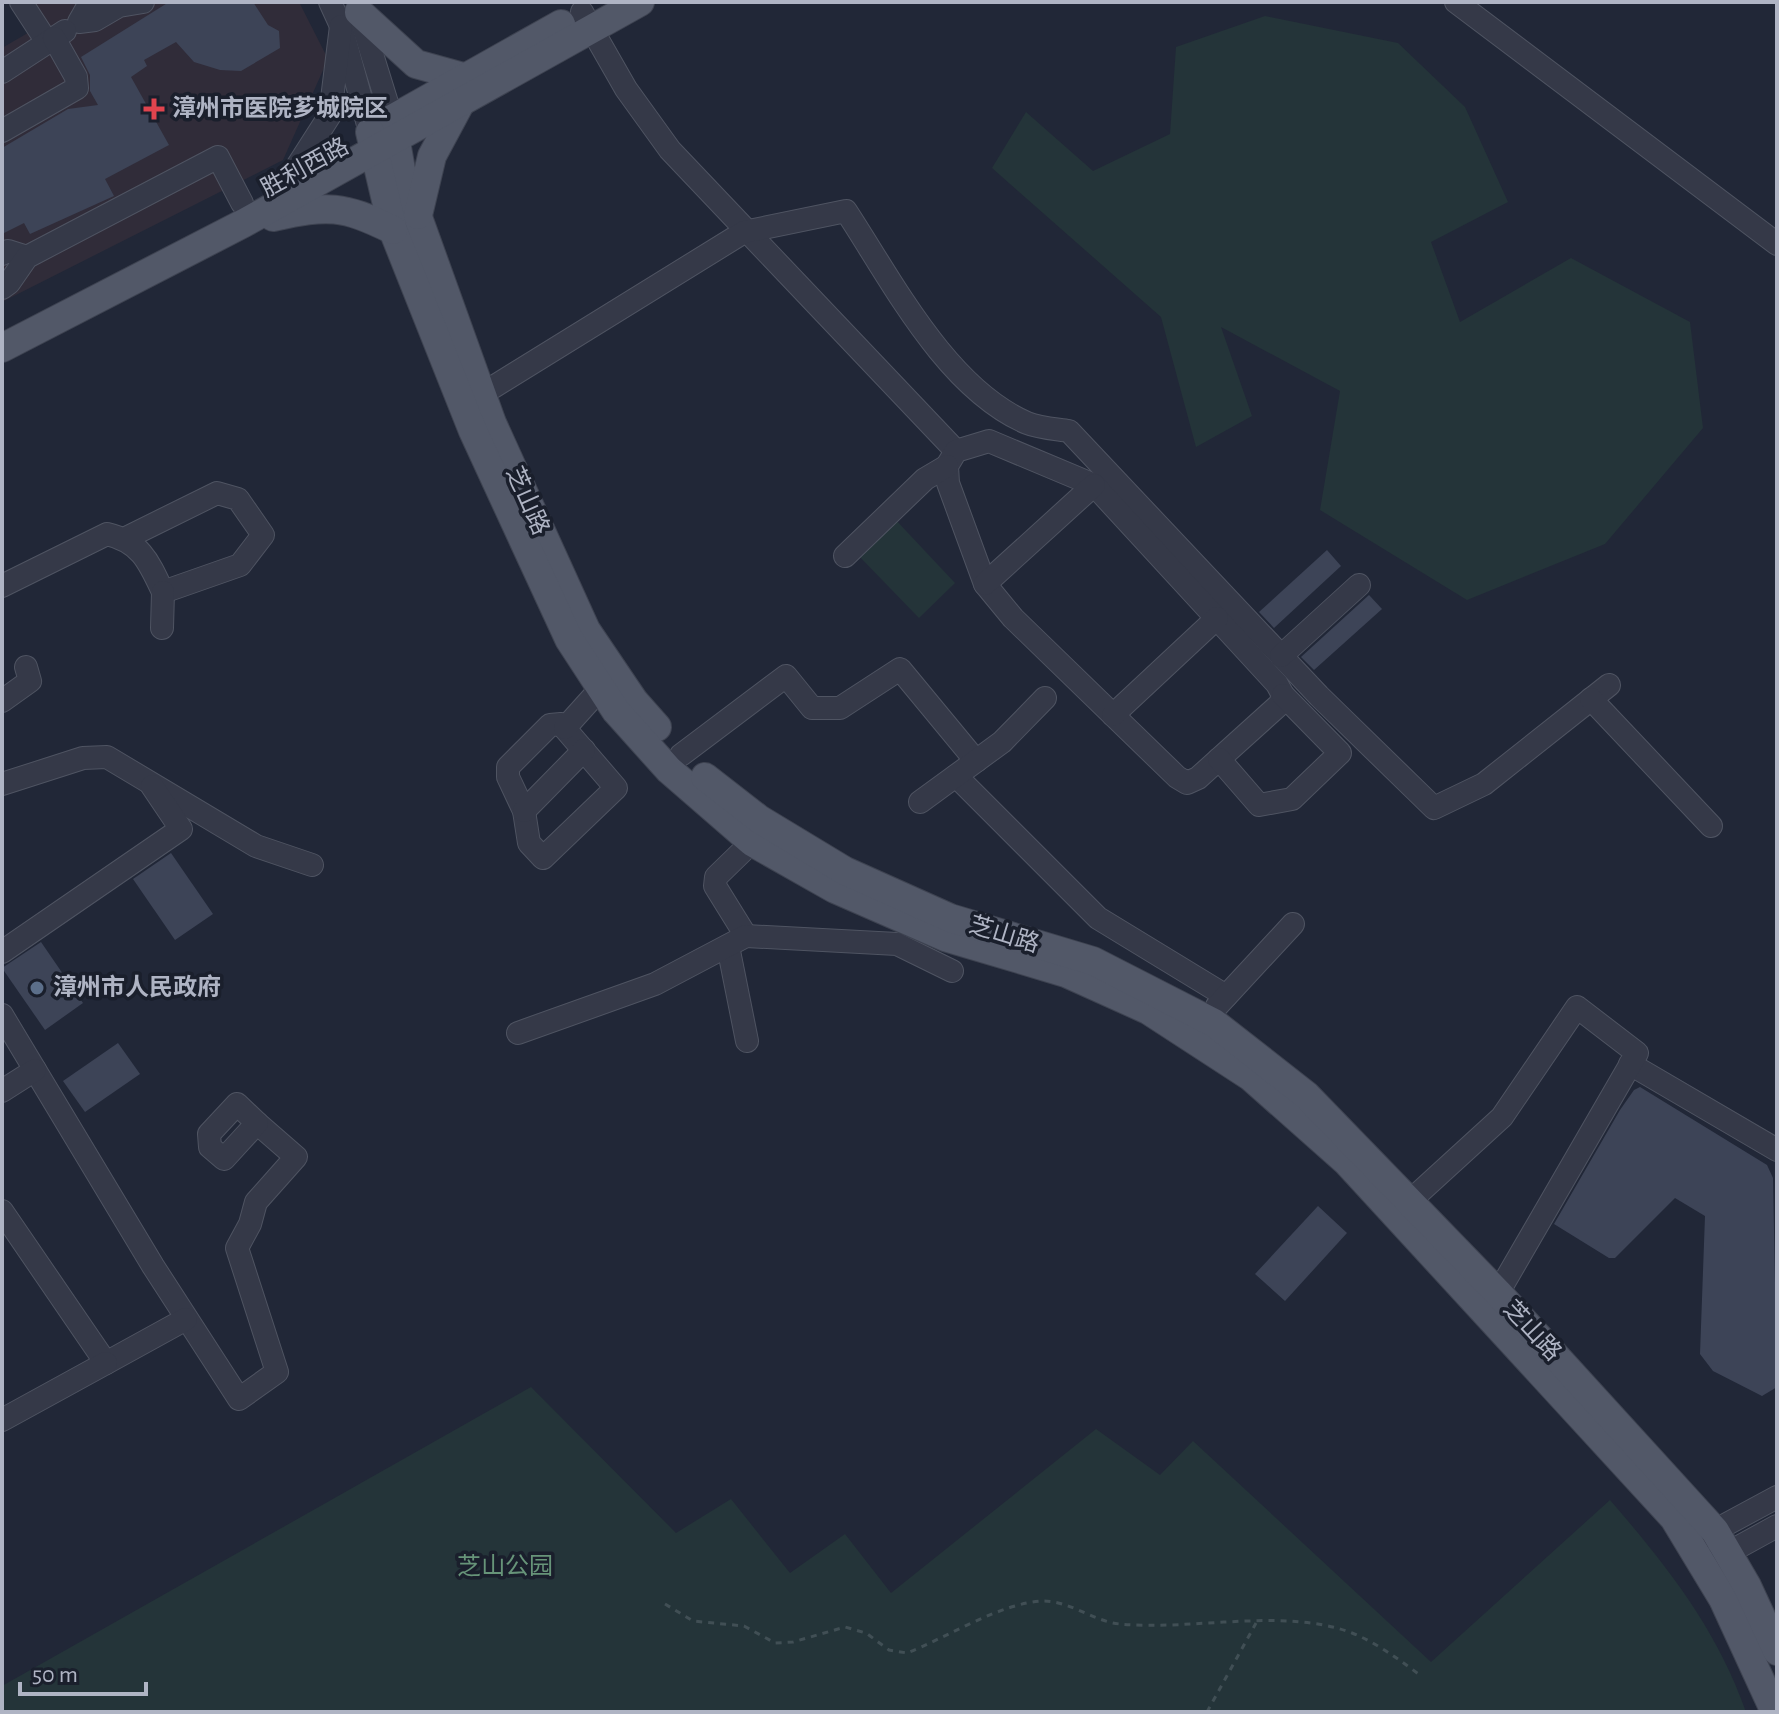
<svg xmlns="http://www.w3.org/2000/svg" width="1779" height="1714" font-family="'Alegreya Sans','Noto Sans SC',sans-serif">
  <style>
    .medical { fill: #302c39 }
    .green { fill: #243439 }
    .building { fill: #3d4457 }
    .lines { fill: none; stroke-linecap: round; stroke-linejoin: round }
    .minor-casing { stroke: #4f5462; stroke-width: 24 }
    .major-casing { stroke: #3e4351; stroke-width: 30 }
    .path { stroke: #414f55; stroke-width: 3; stroke-dasharray: 6 6; stroke-linecap: butt }
    .minor { stroke: #353948; stroke-width: 22 }
    .major { stroke: #525868; stroke-width: 28 }
    .health-dot { fill: #e0444e; stroke: #1a1f2c; stroke-width: 3 }
    .service-dot { fill: #5c6f8a; stroke: #1a1f2c; stroke-width: 3 }
    .labels { text-anchor: middle; dominant-baseline: central; stroke-width: 7; stroke-linejoin: round; paint-order: stroke }
    .poi-label { font-size: 24px; font-weight: bold; fill: #afb4c4; stroke: #1a1f2c; text-anchor: start }
    .street-label { font-size: 24px; fill: #afb4c4; stroke: #1a1f2c }
    .park-label { font-size: 24px; fill: #679479; stroke: #1a1f2c }
  </style>
  <rect width="100%" height="100%" fill="#212737"/>
  <polygon class="medical" points="34,2 299,2 328,59 283,160 2,302 2,48 45,23"/>
  <g class="green">
    <polygon points="1265,16 1398,43 1465,107 1508,202 1431,242 1460,322 1571,258 1690,322 1703,428 1605,544 1467,600 1320,510 1340,391 1221,327 1252,416 1196,447 1161,317 992,168 1026,112 1093,171 1170,134 1176,47"/>
    <polygon points="893,517 955,583 919,618 856,553"/>
    <path d="M531 1387 676 1533 731 1499 790 1573 845 1534 891 1593 1096 1429 1160 1475 1193 1441 1431 1662 1610 1500C1667 1566 1717 1629 1746 1712H2V1686Z"/>
  </g>
  <g class="building">
    <polygon points="169,2 253,2 268,25 279,31 280,48 241,71 220,70 194,62 176,42 144,60 147,66 131,77 169,145 105,179 114,196 30,234 24,223 2,234 2,148 68,109 98,105 90,91 90,75 81,57"/>
    <polygon points="1327,550 1341,566 1274,628 1259,612"/>
    <polygon points="1369,595 1382,609 1314,670 1301,657"/>
    <polygon points="171,853 213,914 175,940 133,879"/>
    <polygon points="41,942 83,1003 45,1030 2,968"/>
    <polygon points="118,1043 140,1074 85,1112 63,1081"/>
    <polygon points="1640,1087 1767,1165 1773,1178 1777,1387 1762,1396 1713,1371 1700,1354 1705,1216 1675,1198 1615,1258 1609,1258 1554,1224 1620,1110 1634,1090"/>
    <polygon points="1318,1206 1347,1233 1285,1301 1255,1274"/>
  </g>
  <g class="lines">
    <defs>
      <g id="minor">
        <polyline points="21,2 47,42"/>
        <polyline points="97,2 87,8 79,22 95,20 119,6 143,2"/>
        <polyline points="330,2 341,26 370,132"/>
        <polyline points="1456,2 1777,244"/>
        <polyline points="358,9 392,119"/>
        <polyline points="582,12 626,89 670,150 956,451"/>
        <polyline points="2,72 65,31"/>
        <polyline points="2,131 77,88 76,77 54,38"/>
        <polyline points="289,179 330,115 341,26"/>
        <polyline points="2,254 8,251 27,257"/>
        <polyline points="2,288 9,283 27,257 218,157 242,203"/>
        <path d="M482 394 744 232 846 211C892 281 946 388 1027 423 1039 428 1056 429 1069 431L1319 696 1434 808 1484 784 1609 685"/>
        <polygon points="989,441 1094,485 1277,684 1283,695 1280,704 1198,778 1187,783 1177,777 1013,618 985,584 948,483 947,466 956,451"/>
        <polyline points="845,556 925,479 947,466"/>
        <polyline points="985,584 1094,485"/>
        <path d="M2 586 107 534C141 542 149 562 163 592L240 565 263 535 238 499 217 493 126 538"/>
        <polyline points="162,628 163,592"/>
        <polyline points="1281,656 1359,585"/>
        <polyline points="1591,699 1711,826"/>
        <polyline points="2,701 30,681 26,667"/>
        <polyline points="1113,715 1217,618"/>
        <polygon points="561,724 616,788 543,858 529,843 524,811 508,777 508,767 550,725"/>
        <polyline points="565,728 601,688"/>
        <polyline points="681,755 786,676 812,708 840,708 900,669 976,761"/>
        <polyline points="1219,759 1259,805 1292,799 1340,753 1283,695"/>
        <polyline points="956,776 1098,918 1226,996"/>
        <polyline points="2,784 83,758 107,757 256,846 312,865"/>
        <polyline points="920,802 1002,742 1045,698"/>
        <polyline points="524,811 584,750"/>
        <polyline points="746,936 715,886 716,877 752,842"/>
        <polyline points="728,946 747,1041"/>
        <polyline points="2,952 181,829 152,786"/>
        <polyline points="1217,1006 1293,924"/>
        <polyline points="2,1015 153,1266 239,1399 277,1372 237,1248 250,1224 256,1202 296,1157 257,1123"/>
        <polyline points="518,1033 655,984 746,936 897,944 952,971"/>
        <polyline points="1630,1064 1777,1150"/>
        <polyline points="2,1091 35,1070"/>
        <polygon points="237,1104 257,1123 224,1159 210,1147 209,1134"/>
        <polyline points="1410,1201 1502,1117 1577,1007 1637,1053 1498,1293"/>
        <polyline points="2,1211 106,1363 186,1319"/>
        <polyline points="2,1420 106,1363"/>
        <polyline points="1701,1538 1777,1497"/>
        <polyline points="1715,1560 1777,1526"/>
      </g>
      <g id="major">
        <polyline points="359,12 416,64 463,77"/>
        <polyline points="392,119 401,170 492,423 586,630 634,701 657,727"/>
        <polyline points="385,123 561,24"/>
        <polyline points="370,132 393,230 473,431 569,639 616,711 669,770 752,842 835,889 945,937 1066,973 1148,1010 1251,1077 1347,1162 1674,1518 1723,1599 1775,1712"/>
        <polyline points="418,215 432,156 461,102"/>
        <path d="M273 217C329 205 342 205 393 230"/>
        <polyline points="2,348 244,223 640,2"/>
        <polyline points="705,777 759,819 845,871 950,918 1093,961 1214,1023 1306,1095 1498,1293 1715,1531 1747,1586 1777,1651"/>
      </g>
    </defs>
    <use href="#minor" class="minor-casing"/>
    <use href="#major" class="major-casing"/>
    <g class="path">
      <path d="M665 1604 693 1621 744 1626 775 1643 793 1642 845 1627 866 1633 889 1650 907 1653C948 1637 1002 1602 1044 1601 1070 1601 1095 1622 1120 1624 1192 1631 1285 1607 1352 1633 1377 1643 1398 1659 1420 1675"/>
      <polyline points="1207,1712 1256,1623"/>
    </g>
    <use href="#minor" class="minor"/>
    <use href="#major" class="major"/>
  </g>
  <path class="health-dot" d="M150 97h8v8h8v8h-8v8h-8v-8h-8v-8h8z"/>
  <circle class="service-dot" cx="37" cy="988" r="8"/>
  <g class="labels">
    <g class="poi-label">
      <text x="172" y="109">漳州市医院芗城院区</text>
      <text x="53" y="988">漳州市人民政府</text>
    </g>
    <g class="street-label">
      <text transform="translate(305 168) rotate(-29)">胜利西路</text>
      <text transform="translate(527 501) rotate(66)">芝山路</text>
      <text transform="translate(1004 935) rotate(17)">芝山路</text>
      <text transform="translate(1532 1331) rotate(47)">芝山路</text>
    </g>
    <g class="park-label">
      <text x="505" y="1567">芝山公园</text>
    </g>
  </g>
  <rect width="1779" height="1714" fill="none" stroke="#afb4c4" stroke-width="8"/>
  <path d="M20 1682v12h126v-12" fill="none" stroke="#afb4c4" stroke-width="4"/>
  <text x="32" y="1682" font-size="24" fill="#afb4c4" stroke="#1a1f2c" stroke-width="6" paint-order="stroke">50 m</text>
</svg>
